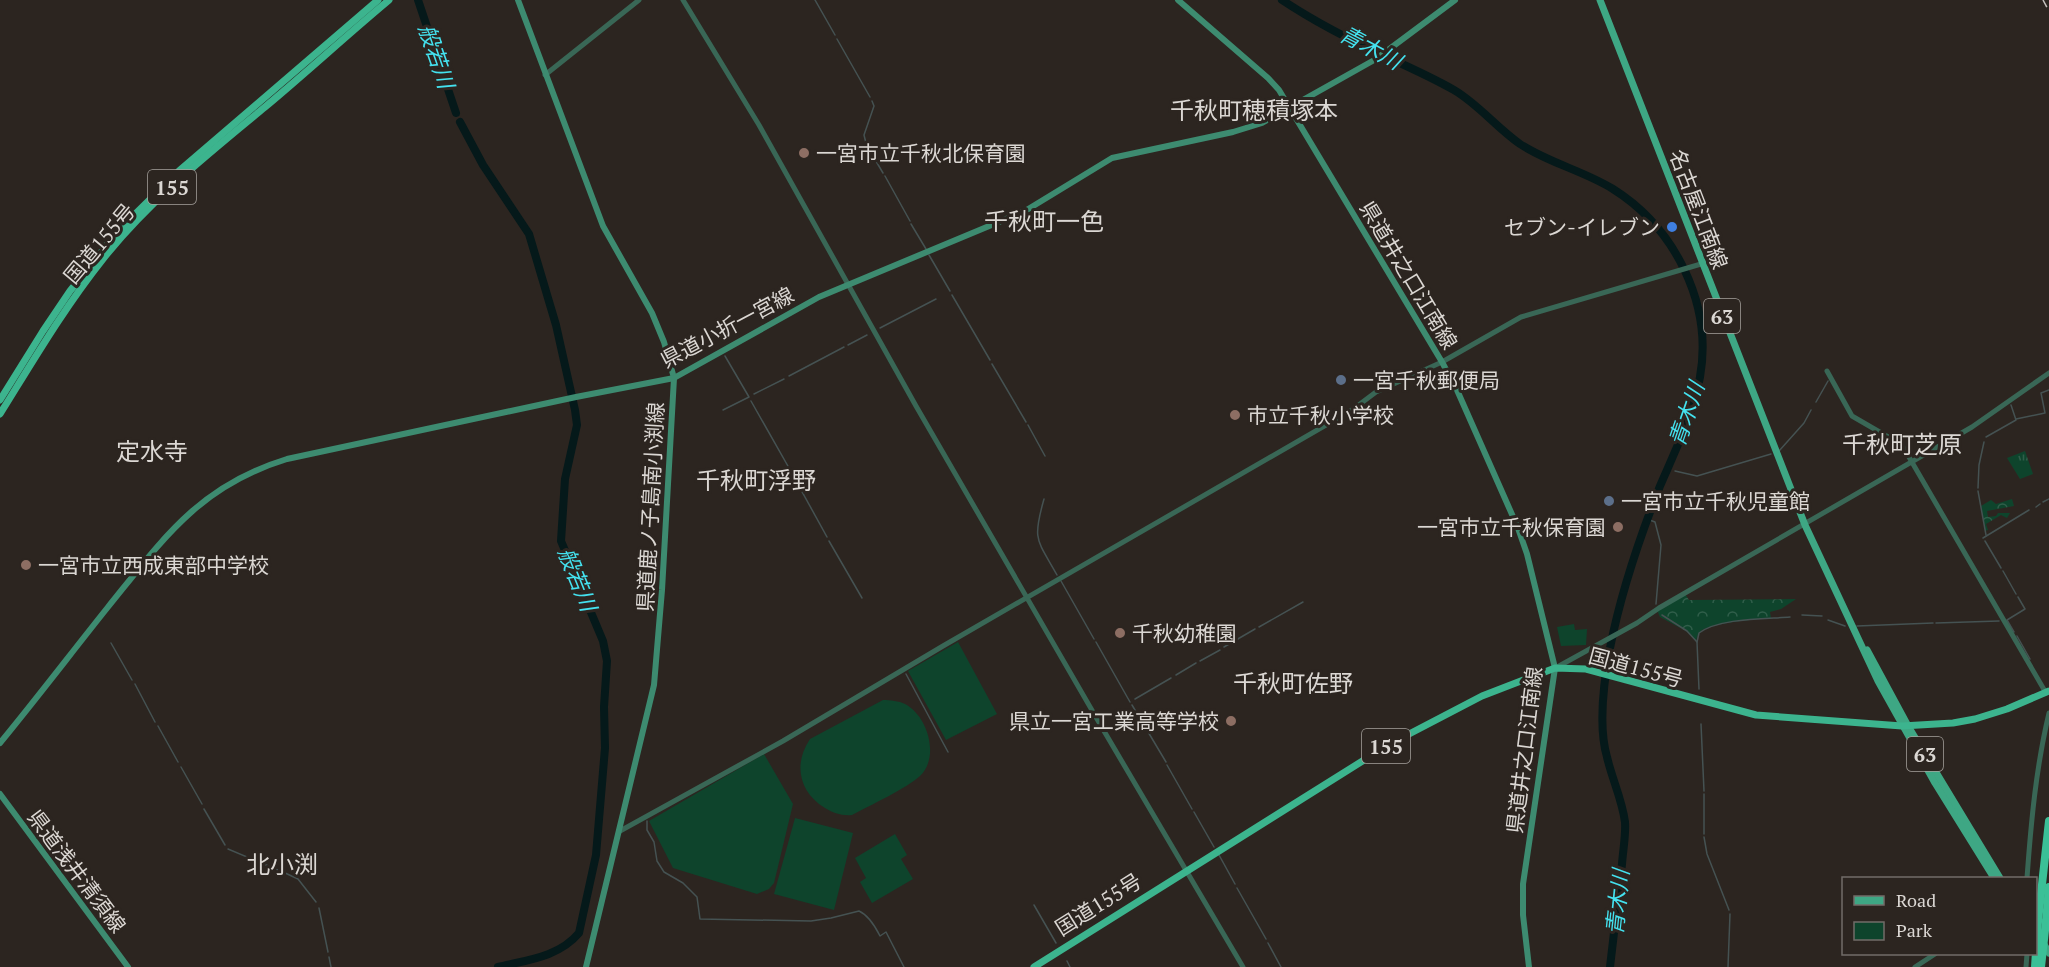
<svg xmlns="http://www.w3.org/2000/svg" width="2049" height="967" font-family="'PT Serif','Noto Sans JP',serif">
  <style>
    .grass { fill: url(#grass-tufts) }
    .forest { fill: url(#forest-crowns) }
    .park { fill: #0e442c }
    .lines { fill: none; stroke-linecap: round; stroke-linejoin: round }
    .stream { stroke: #455252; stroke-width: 1.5 }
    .river { stroke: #05191a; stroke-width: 8 }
    .tertiary { stroke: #396756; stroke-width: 5 }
    .secondary { stroke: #3d8b70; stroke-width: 6 }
    .primary { stroke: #3ea784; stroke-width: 7 }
    .trunk { stroke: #3cb48e; stroke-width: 7 }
    .motorway { stroke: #3bc097; stroke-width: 8 }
    .rail { stroke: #c5c1bd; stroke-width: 1.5; stroke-dasharray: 8 8; stroke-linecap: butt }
    .motorway-bridge { stroke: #3bc097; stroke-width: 8 }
    .education-dot { fill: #8d6e63; stroke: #2c2520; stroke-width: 2 }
    .shop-dot { fill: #3f7fe0; stroke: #2c2520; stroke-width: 2 }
    .service-dot { fill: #5c6f8a; stroke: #2c2520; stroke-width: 2 }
    .labels { text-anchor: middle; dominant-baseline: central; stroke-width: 6; stroke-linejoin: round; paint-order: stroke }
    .shield { fill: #2c2520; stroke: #a6a29d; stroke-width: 1.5 }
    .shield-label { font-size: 20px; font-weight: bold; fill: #dbd7d3 }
    .poi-label { font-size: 21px; fill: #dbd7d3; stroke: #2c2520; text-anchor: start }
    .street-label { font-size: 21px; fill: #dbd7d3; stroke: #2c2520 }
    .water-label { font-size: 22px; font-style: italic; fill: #44e2ef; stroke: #2c2520 }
    .quarter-label { font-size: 24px; fill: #dbd7d3; stroke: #2c2520 }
  </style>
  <defs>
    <pattern id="grass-tufts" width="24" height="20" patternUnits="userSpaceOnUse" patternTransform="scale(1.5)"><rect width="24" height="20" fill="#0e442c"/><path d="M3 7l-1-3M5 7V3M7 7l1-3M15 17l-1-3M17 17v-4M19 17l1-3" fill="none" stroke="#305e4a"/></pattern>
    <pattern id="forest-crowns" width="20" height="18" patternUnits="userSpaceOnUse" patternTransform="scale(1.5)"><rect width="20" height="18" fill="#0e442c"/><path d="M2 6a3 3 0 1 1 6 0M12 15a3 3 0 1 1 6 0" fill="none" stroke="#305e4a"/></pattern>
  </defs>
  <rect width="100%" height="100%" fill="#2c2520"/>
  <polygon class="grass" points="2025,451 2033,474 2020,479 2007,458"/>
  <g class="forest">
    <polygon points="2012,499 2014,506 1987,511 1988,517 1996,516 1998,513 2010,513 2007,518 2001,515 1986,524 1988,530 1985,531 1981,506 1991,500 1996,504"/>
    <path d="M1685 594 1689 600 1796 599 1781 609 1770 612 1771 618C1757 619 1708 623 1700 632 1697 636 1697 637 1696 641L1686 631 1660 617 1657 610Z"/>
  </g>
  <g class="park">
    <polygon points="1574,624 1575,630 1587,629 1586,645 1561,646 1557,627"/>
    <polygon points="958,642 997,714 946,740 908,671"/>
    <path d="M883 700C890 700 899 701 905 704 928 716 940 757 920 776 907 788 869 806 852 815 842 816 833 813 825 808 799 792 793 764 810 739Z"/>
    <polygon points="764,754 793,804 774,883 769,889 757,894 673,868 649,821"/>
    <polygon points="795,818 853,833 834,910 774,894"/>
    <polygon points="895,834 907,855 901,859 913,879 872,903 860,882 866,878 855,858"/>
  </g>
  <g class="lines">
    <g class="stream">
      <polyline points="815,0 835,35"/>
      <polyline points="837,39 870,97"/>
      <polyline points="866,143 864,135 874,106 872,101"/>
      <polyline points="867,146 883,173"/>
      <polyline points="885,176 910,221"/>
      <polyline points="911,224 926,249"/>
      <polyline points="929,255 950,291"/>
      <polyline points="952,295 990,360"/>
      <polyline points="880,328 936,299"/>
      <polyline points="848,345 867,335"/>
      <polyline points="992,364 1026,422"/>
      <polyline points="789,376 844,347"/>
      <polyline points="754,394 784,379"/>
      <polyline points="751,401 793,475"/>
      <polyline points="1816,402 1828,381"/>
      <polyline points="723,410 749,397 725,356"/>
      <polyline points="2016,419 2045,413 2041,393 2049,390"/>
      <polyline points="1028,425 1045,456"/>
      <polyline points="1986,437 2016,420 2011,405"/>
      <polyline points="1779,451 1804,423 1811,410"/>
      <polyline points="1675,471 1697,476 1771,454"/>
      <polyline points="795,479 827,537"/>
      <polyline points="1978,488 1979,465 1984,442"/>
      <polyline points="1978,491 1986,535"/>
      <path d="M1044 499C1032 541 1037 539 1057 575"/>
      <polyline points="2043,502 2049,499"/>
      <polyline points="2036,507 2040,504"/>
      <polyline points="1647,519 1655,522 1661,545 1656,604"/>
      <polyline points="1983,538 2029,510"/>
      <polyline points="829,541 862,598"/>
      <polyline points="1985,541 2001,568"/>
      <polyline points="2003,571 2016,594"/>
      <polyline points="1061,581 1094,639"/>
      <polyline points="1662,615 1687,631 1697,642 1699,689"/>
      <polyline points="1802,615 1822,616"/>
      <polyline points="1828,620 1845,626"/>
      <polyline points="1936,623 1999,621"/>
      <polyline points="1857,626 1933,623"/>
      <polyline points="1259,627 1303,602"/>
      <polyline points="2014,632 2007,620 2025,609 2018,597"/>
      <polyline points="2017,636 2030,659"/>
      <polyline points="1096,642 1130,702"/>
      <path d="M1697 642 1699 633C1719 618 1765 619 1790 617"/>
      <polyline points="111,643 132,680"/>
      <polyline points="1224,647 1255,629"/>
      <polyline points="1200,661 1220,650"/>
      <polyline points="906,674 948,752"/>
      <polyline points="1176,675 1196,663"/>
      <polyline points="135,684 155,722"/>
      <polyline points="1135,699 1171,678"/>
      <polyline points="1132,705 1166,762"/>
      <polyline points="1701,724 1704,791"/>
      <polyline points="158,726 178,762"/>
      <polyline points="1167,765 1192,809"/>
      <polyline points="181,767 202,804"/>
      <polyline points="204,809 225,845"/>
      <polyline points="1194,812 1214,847"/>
      <path d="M647 821V830L654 842 657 861 664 872 683 883 697 897 700 919 811 921 831 918 859 911C868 915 875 926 880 936L886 932 904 967"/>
      <polyline points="1704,834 1704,794"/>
      <polyline points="1704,837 1707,854 1729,910"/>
      <polyline points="228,849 278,870"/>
      <polyline points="1219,855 1235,884"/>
      <polyline points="283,872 298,879 316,902"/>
      <polyline points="1237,888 1266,939"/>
      <polyline points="1034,905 1056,943"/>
      <polyline points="319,908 328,952"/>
      <polyline points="1268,943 1281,967"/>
      <polyline points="329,957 331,967"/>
      <polyline points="1067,961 1070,967"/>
      <polyline points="1728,967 1730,914"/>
    </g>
    <g class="river">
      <polyline points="418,0 456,113"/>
      <path d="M1282 0C1315 22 1352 41 1389 58 1411 68 1433 78 1454 90 1478 104 1497 128 1520 144 1549 163 1584 171 1613 189 1675 228 1713 304 1700 377 1693 415 1675 451 1660 486 1639 539 1621 592 1610 648 1604 680 1598 726 1607 757 1612 779 1622 799 1625 822 1626 835 1623 850 1622 864 1618 899 1614 933 1610 967"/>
      <path d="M460 122 483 165 529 234 556 325 575 410 577 425 565 479 561 541 603 641 607 661 604 707 605 748 596 855 579 933C559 957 527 960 498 967"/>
    </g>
    <g class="tertiary">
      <polyline points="683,0 759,125 916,406 1104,731 1243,967"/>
      <polyline points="545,75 639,0"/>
      <polyline points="1827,371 1852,416 1902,445 2046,693"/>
      <polyline points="1559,666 1637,623 1659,608 1972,427 2049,373"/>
      <polyline points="620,831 783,741 943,646 1352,410 1376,392 1442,362 1521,317 1701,264"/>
      <path d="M2027 878C2031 823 2036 767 2049 713"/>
      <polyline points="1915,967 1935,954"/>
      <polyline points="2026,967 2027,954"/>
    </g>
    <g class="secondary">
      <polyline points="518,0 603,226 652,313 664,342 674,378 662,590 654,685 586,967"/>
      <polyline points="1178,0 1268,78 1279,90 1442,362 1457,390 1518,528 1527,554 1555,668 1523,884 1523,915 1529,967"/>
      <path d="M0 743C37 698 72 652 108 607 163 539 199 486 287 459L576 397 674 378 819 297 1025 211 1112 158 1233 132 1262 123 1376 59 1455 0"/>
      <polyline points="0,794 128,967"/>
    </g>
    <g class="primary">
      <polyline points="1600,0 1805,525 1878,681 1935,783 1994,878"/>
      <polyline points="1867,650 1908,726 2000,878"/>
      <polyline points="2042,941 2049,953"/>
    </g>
    <g class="trunk">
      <polyline points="0,400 43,331 70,291 120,229 179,171 378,0"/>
      <path d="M0 414C33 361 64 308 103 259 149 201 208 154 265 107 307 72 347 35 389 0"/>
      <polyline points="1034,967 1388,745 1482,696 1555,668 1586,669 1756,715 1902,726 1953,723 1975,719 2007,709 2049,691"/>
    </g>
    <g class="motorway">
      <polyline points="2038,921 2049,821"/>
      <polyline points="2046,921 2049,887"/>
    </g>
    <polyline class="rail" points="2043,0 2049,11"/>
    <g class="motorway-bridge">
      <polyline points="2035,967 2038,921"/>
      <polyline points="2041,967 2046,921"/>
    </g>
  </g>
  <g class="education-dot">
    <circle cx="804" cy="153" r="6"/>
    <circle cx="1235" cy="415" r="6"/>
    <circle cx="1618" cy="527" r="6"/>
    <circle cx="26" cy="565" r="6"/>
    <circle cx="1120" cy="633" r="6"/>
    <circle cx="1231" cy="721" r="6"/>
  </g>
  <circle class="shop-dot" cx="1672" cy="227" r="6"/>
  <g class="service-dot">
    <circle cx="1341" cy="380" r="6"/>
    <circle cx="1609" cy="501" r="6"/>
  </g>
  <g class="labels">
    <g class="shield">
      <rect x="148" y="170" width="48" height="34" rx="4.5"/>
      <rect x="1704" y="299" width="36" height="34" rx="4.5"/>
      <rect x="1362" y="729" width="48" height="34" rx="4.5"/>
      <rect x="1907" y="737" width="36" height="34" rx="4.5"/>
    </g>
    <g class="shield-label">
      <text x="172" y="187">155</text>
      <text x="1722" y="316">63</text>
      <text x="1386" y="746">155</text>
      <text x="1925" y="754">63</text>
    </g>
    <g class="poi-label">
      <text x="816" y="153">一宮市立千秋北保育園</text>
      <text x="1660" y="227" text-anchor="end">セブン-イレブン</text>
      <text x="1353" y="380">一宮千秋郵便局</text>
      <text x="1247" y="415">市立千秋小学校</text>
      <text x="1621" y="501">一宮市立千秋児童館</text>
      <text x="1606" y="527" text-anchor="end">一宮市立千秋保育園</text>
      <text x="38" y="565">一宮市立西成東部中学校</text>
      <text x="1132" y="633">千秋幼稚園</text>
      <text x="1219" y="721" text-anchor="end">県立一宮工業高等学校</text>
    </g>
    <g class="street-label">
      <text transform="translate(1699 209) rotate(69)">名古屋江南線</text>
      <text transform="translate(99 243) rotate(-50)">国道155号</text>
      <text transform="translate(1409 275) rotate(59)">県道井之口江南線</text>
      <text transform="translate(727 327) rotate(-28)">県道小折一宮線</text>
      <text transform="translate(650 507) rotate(-87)">県道鹿ノ子島南小渕線</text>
      <text transform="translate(1636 667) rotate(15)">国道155号</text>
      <text transform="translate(1524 750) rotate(-83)">県道井之口江南線</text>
      <text transform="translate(77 871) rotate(53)">県道浅井清須線</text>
      <text transform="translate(1098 904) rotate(-32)">国道155号</text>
    </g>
    <g class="water-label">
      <text transform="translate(1371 47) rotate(28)">青木川</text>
      <text transform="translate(437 56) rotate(71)">般若川</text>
      <text transform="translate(1686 414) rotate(-71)">青木川</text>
      <text transform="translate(578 579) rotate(68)">般若川</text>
      <text transform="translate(1617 902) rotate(-84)">青木川</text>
    </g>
    <g class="quarter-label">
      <text x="1254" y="110">千秋町穂積塚本</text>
      <text x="1044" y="221">千秋町一色</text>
      <text x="1902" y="444">千秋町芝原</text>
      <text x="152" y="451">定水寺</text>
      <text x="756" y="480">千秋町浮野</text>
      <text x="1293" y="683">千秋町佐野</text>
      <text x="282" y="864">北小渕</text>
    </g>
  </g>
  <rect x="1842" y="877" width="195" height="78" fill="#2c2520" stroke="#726c68" stroke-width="1.5"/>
  <rect x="1854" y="896" width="30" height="9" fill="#3ea784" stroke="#726c68" stroke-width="1.5"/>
  <text x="1896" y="907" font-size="18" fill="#dbd7d3">Road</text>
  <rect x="1854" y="922" width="30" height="18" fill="#0e442c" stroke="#726c68" stroke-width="1.5"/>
  <text x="1896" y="937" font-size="18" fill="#dbd7d3">Park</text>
</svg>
